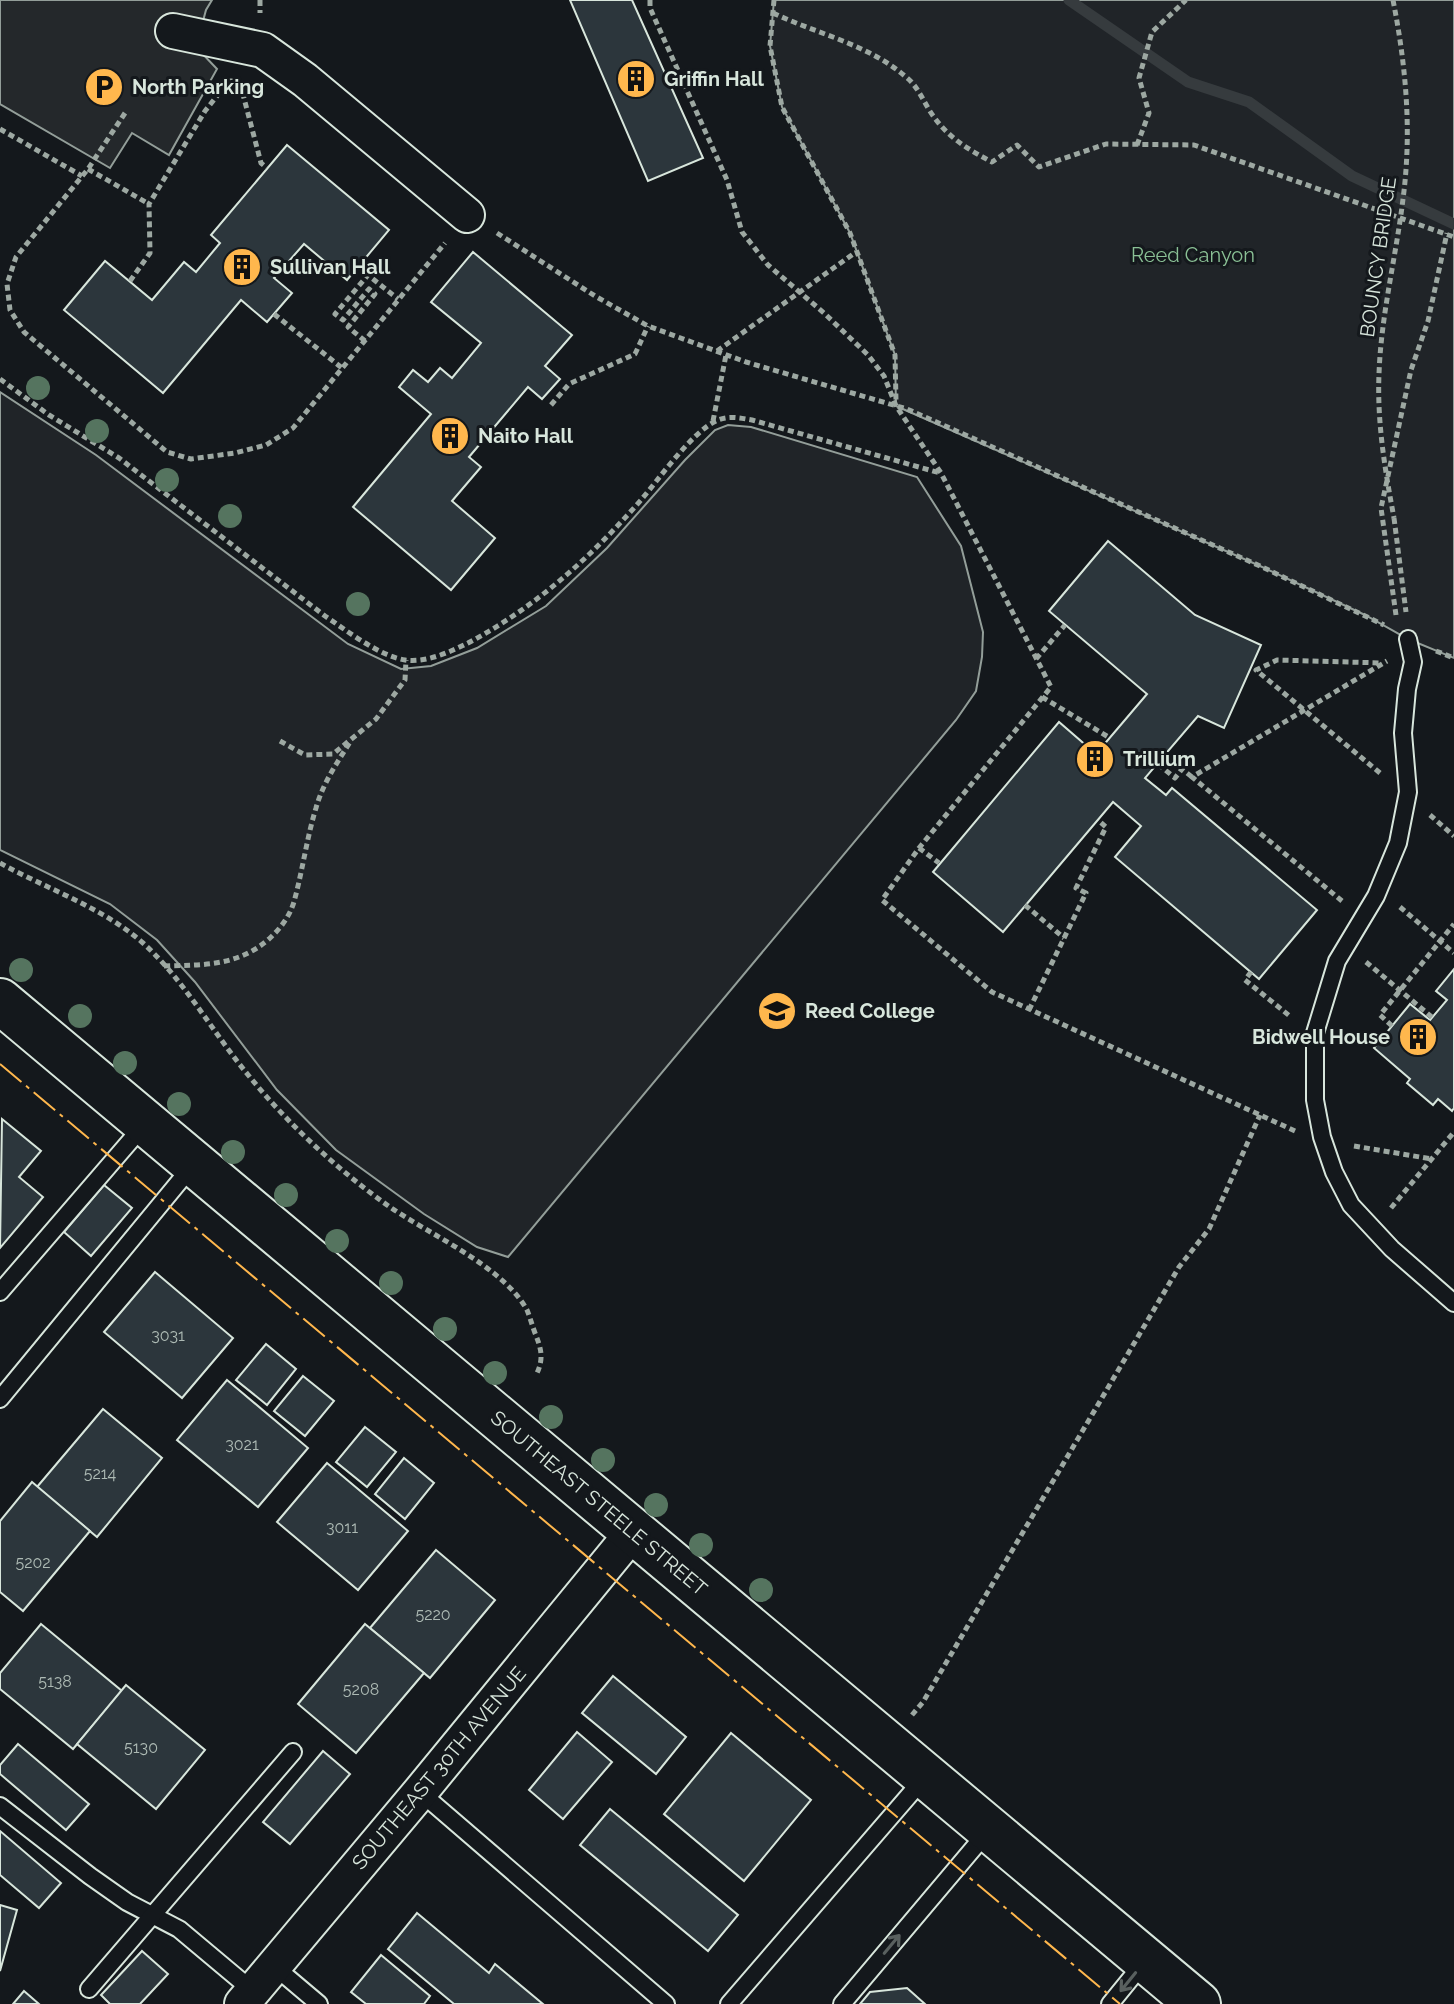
<svg xmlns="http://www.w3.org/2000/svg" width="1454" height="2004" font-family="Raleway,sans-serif">
  <style>
    .green { fill: #202428; stroke: #939e99; stroke-width: 2 }
    .parking { fill: #24282b; stroke: #939e99; stroke-width: 2 }
    .lines { fill: none; stroke-linecap: round; stroke-linejoin: round }
    .stream { stroke: #363b3e; stroke-width: 11 }
    .building { fill: #2c363c; stroke: #d8e6dc; stroke-width: 2 }
    .lane-casing { stroke: #d8e6dc; stroke-width: 20 }
    .street-casing { stroke: #d8e6dc; stroke-width: 38 }
    .secondary-casing { stroke: #d8e6dc; stroke-width: 48 }
    .path { stroke: #9da8a2; stroke-width: 5; stroke-dasharray: 6 4; stroke-linecap: butt }
    .lane { stroke: #14181c; stroke-width: 16 }
    .street { stroke: #14181c; stroke-width: 34 }
    .secondary { stroke: #14181c; stroke-width: 44 }
    .path-bridge { stroke: #9da8a2; stroke-width: 5; stroke-dasharray: 6 4; stroke-linecap: butt }
    .power { stroke: #ffb74d; stroke-width: 2; stroke-dasharray: 28 6 4 6; stroke-linecap: butt }
    .tree { fill: #55745f }
    .oneway { stroke: #59605f }
    .labels { text-anchor: middle; dominant-baseline: central; stroke-width: 6; stroke-linejoin: round; paint-order: stroke }
    .number-label { font-size: 16px; fill: #adbab4 }
    .poi-label { font-size: 20px; font-weight: bold; fill: #d8e6dc; stroke: #14181c; text-anchor: start }
    .park-label { font-size: 20px; fill: #8ac095; stroke: #14181c }
    .street-label { font-size: 20px; fill: #d8e6dc; stroke: #14181c }
  </style>
  <rect width="100%" height="100%" fill="#14181c"/>
  <g class="green">
    <polygon points="774,0 1454,0 1454,658 1408,639 1365,615 1260,566 896,406 895,355 850,233 782,107 770,46"/>
    <polygon points="0,392 96,455 348,644 401,669 431,666 477,648 546,606 607,548 685,460 715,430 728,425 751,427 917,477 961,546 983,632 982,657 976,691 956,720 508,1257 477,1247 424,1214 336,1150 277,1090 195,982 157,940 110,904 0,850"/>
  </g>
  <polygon class="parking" points="0,0 212,0 206,10 196,47 217,69 169,155 132,133 110,168 0,104"/>
  <g class="lines">
    <polyline class="stream" points="1069,0 1188,82 1249,102 1352,176 1454,224"/>
  </g>
  <g class="building">
    <polygon points="570,0 632,0 703,158 648,181"/>
    <polygon points="287,145 389,230 347,280 304,244 274,278 292,293 267,322 241,300 163,393 64,310 105,261 152,300 184,262 196,272 220,243 211,235"/>
    <polygon points="473,252 572,335 545,366 560,379 542,399 528,387 469,457 481,467 452,501 495,538 451,590 353,507 431,414 399,387 413,370 428,382 440,368 452,378 481,343 431,302"/>
    <polygon points="1108,541 1195,615 1261,645 1224,728 1198,716 1145,778 1166,795 1172,788 1317,910 1259,979 1115,857 1141,826 1113,802 1003,932 933,872 1059,722 1096,754 1147,694 1049,611"/>
    <polygon points="1454,969 1454,1108 1452,1111 1438,1099 1433,1105 1407,1083 1410,1079 1374,1048 1410,1004 1430,1020 1447,1000 1436,991"/>
    <polygon points="2,1119 41,1151 19,1177 43,1197 0,1248"/>
    <polygon points="104,1185 132,1208 91,1256 64,1232"/>
    <polygon points="155,1272 233,1338 182,1398 104,1332"/>
    <polygon points="266,1344 296,1369 267,1405 236,1380"/>
    <polygon points="303,1376 334,1401 305,1436 274,1411"/>
    <polygon points="227,1380 308,1448 258,1507 177,1440"/>
    <polygon points="103,1409 162,1458 97,1537 37,1487"/>
    <polygon points="365,1427 396,1452 367,1487 336,1462"/>
    <polygon points="404,1458 434,1483 405,1519 375,1494"/>
    <polygon points="327,1463 408,1531 358,1590 277,1522"/>
    <polygon points="32,1482 90,1531 23,1611 0,1592 0,1521"/>
    <polygon points="436,1550 495,1600 430,1678 370,1628"/>
    <polygon points="41,1624 122,1691 73,1749 0,1689 0,1673"/>
    <polygon points="365,1624 424,1673 356,1753 298,1704"/>
    <polygon points="613,1676 686,1737 656,1774 582,1713"/>
    <polygon points="126,1685 205,1750 156,1809 77,1744"/>
    <polygon points="577,1732 612,1762 563,1819 529,1790"/>
    <polygon points="731,1733 811,1800 744,1881 664,1814"/>
    <polygon points="18,1744 89,1804 66,1830 0,1774 0,1765"/>
    <polygon points="323,1751 350,1774 290,1844 263,1822"/>
    <polygon points="610,1809 738,1915 708,1951 580,1845"/>
    <polygon points="0,1831 61,1883 39,1908 0,1875"/>
    <polygon points="0,1905 17,1910 0,1971"/>
    <polygon points="417,1913 489,1973 495,1964 543,2004 454,2004 388,1949"/>
    <polygon points="142,1951 168,1974 140,2004 110,2004 101,1995"/>
    <polygon points="381,1955 430,1996 424,2004 366,2004 351,1992"/>
    <polygon points="907,1988 925,2004 860,2004 870,1992"/>
    <polygon points="24,1991 39,2004 13,2004"/>
  </g>
  <g class="lines">
    <defs>
      <g id="lane">
        <polyline points="1408,639 1413,662 1407,689 1403,733 1408,792 1398,843 1376,896 1337,961 1315,1033 1315,1100 1322,1137 1334,1172 1351,1205 1392,1249 1454,1303"/>
        <polyline points="0,1292 144,1125"/>
        <polyline points="0,1399 193,1165"/>
        <polyline points="420,1792 666,2004"/>
        <polyline points="0,1806 90,1876 127,1902 179,1929 253,1991"/>
        <polyline points="274,1966 319,2004"/>
        <polyline points="89,1989 293,1752"/>
        <polyline points="729,2004 925,1777"/>
        <polyline points="842,2004 988,1831"/>
        <polyline points="1110,2004 1145,1961"/>
      </g>
      <g id="street">
        <polyline points="173,31 263,50 305,80 467,215"/>
        <polyline points="242,2004 420,1792 634,1531"/>
      </g>
      <polyline id="secondary" points="0,1001 1198,2004"/>
    </defs>
    <use href="#lane" class="lane-casing"/>
    <use href="#street" class="street-casing"/>
    <use href="#secondary" class="secondary-casing"/>
    <g class="path">
      <polyline points="260,0 260,13"/>
      <polyline points="650,0 650,8 727,180 742,232 768,265 824,313 868,355 884,376 896,406 941,473 1051,687 919,848 882,900 992,992 1295,1131"/>
      <polyline points="774,0 770,46 782,107 850,233 895,355 896,401"/>
      <path d="M773 13C817 34 868 44 906 77 919 87 924 104 934 117 949 138 969 150 992 162L1017 145 1039 167 1106 144 1194 145 1454 237"/>
      <polyline points="240,83 261,163 267,168"/>
      <polyline points="125,113 88,169 16,257 7,284 10,310 24,332 167,452 191,459 235,453 266,445 293,428 445,243"/>
      <polyline points="0,129 82,176"/>
      <polyline points="1137,145 1149,113 1139,78 1152,32 1186,0"/>
      <polyline points="88,169 149,204"/>
      <polyline points="497,233 595,296 648,326 746,362 907,409 1260,566 1384,625"/>
      <polyline points="130,281 150,253 149,204 205,111 229,81 233,81"/>
      <polyline points="274,314 342,368"/>
      <polyline points="365,341 348,327 375,294 369,289 343,320 335,314 368,275 398,299"/>
      <polyline points="717,351 856,252"/>
      <path d="M0 379 49 415 119 458 325 616C346 630 379 656 405 660 426 663 450 652 468 643 536 607 591 557 641 500 659 479 692 432 716 421 728 415 740 418 752 420L940 473"/>
      <polyline points="551,405 569,384 635,354 648,326"/>
      <polyline points="713,421 726,355"/>
      <polyline points="1394,518 1406,612"/>
      <polyline points="1396,615 1381,508 1411,370 1428,321 1447,233"/>
      <polyline points="1436,651 1454,658"/>
      <polyline points="1036,659 1065,625"/>
      <polyline points="1042,697 1110,738"/>
      <polyline points="280,741 305,755 333,754 376,719 405,680 406,660"/>
      <polyline points="1158,764 1175,778 1182,769 1192,777"/>
      <polyline points="1380,773 1256,670 1277,660 1382,663"/>
      <polyline points="1430,815 1454,836"/>
      <polyline points="919,848 939,863"/>
      <path d="M0 863C47 889 102 907 143 943 185 981 213 1033 249 1076 288 1124 337 1169 387 1205 428 1234 503 1266 527 1310 530 1317 532 1325 535 1333 541 1348 544 1358 537 1373"/>
      <polyline points="1342,901 1192,777 1387,661"/>
      <polyline points="1025,905 1064,938"/>
      <polyline points="1400,907 1454,953"/>
      <polyline points="1366,962 1433,1018"/>
      <path d="M164 966C204 965 238 966 269 939 281 928 291 915 295 898 303 868 307 837 316 808 323 783 337 763 350 742"/>
      <polyline points="1251,972 1245,980 1291,1017"/>
      <polyline points="1029,1010 1086,893 1076,888 1106,827 1098,820"/>
      <polyline points="1392,1026 1380,1015 1454,924"/>
      <polyline points="1354,1146 1432,1159"/>
      <polyline points="1391,1208 1454,1132"/>
      <polyline points="912,1715 923,1702 1179,1267 1209,1229 1260,1115"/>
    </g>
    <use href="#lane" class="lane"/>
    <use href="#street" class="street"/>
    <use href="#secondary" class="secondary"/>
    <path class="path-bridge" d="M1393 0C1406 66 1412 131 1403 199 1396 257 1381 315 1379 374 1377 423 1385 470 1394 518"/>
    <polyline class="power" points="0,1064 1120,2004"/>
  </g>
  <g class="tree">
    <circle cx="38" cy="388" r="12"/>
    <circle cx="97" cy="431" r="12"/>
    <circle cx="167" cy="480" r="12"/>
    <circle cx="230" cy="516" r="12"/>
    <circle cx="358" cy="604" r="12"/>
    <circle cx="21" cy="970" r="12"/>
    <circle cx="80" cy="1016" r="12"/>
    <circle cx="125" cy="1063" r="12"/>
    <circle cx="179" cy="1104" r="12"/>
    <circle cx="233" cy="1152" r="12"/>
    <circle cx="286" cy="1195" r="12"/>
    <circle cx="337" cy="1241" r="12"/>
    <circle cx="391" cy="1283" r="12"/>
    <circle cx="445" cy="1329" r="12"/>
    <circle cx="495" cy="1373" r="12"/>
    <circle cx="551" cy="1417" r="12"/>
    <circle cx="603" cy="1460" r="12"/>
    <circle cx="656" cy="1505" r="12"/>
    <circle cx="701" cy="1545" r="12"/>
    <circle cx="761" cy="1590" r="12"/>
  </g>
  <defs><path id="oneway-shaft" d="M-6 0H5M1.5-3L5.5 0L1.5 3" fill="none" stroke-width="1.6" stroke-linecap="round" stroke-linejoin="round" transform="scale(2)"/></defs>
  <g class="oneway">
    <use href="#oneway-shaft" transform="translate(892 1944) rotate(-50)"/>
    <use href="#oneway-shaft" transform="translate(1128 1982) rotate(129)"/>
  </g>
  <defs>
    <symbol id="building-disc" viewBox="-11 -11 22 22"><circle r="9.5" fill="#ffb74d" stroke="#14181c"/><path d="M-4-6H4V6H1V3H-1V6H-4ZM-2.5-4.3h1.7v1.8h-1.7ZM.8-4.3h1.7v1.8H.8ZM-2.5-1h1.7V.8h-1.7ZM.8-1h1.7V.8H.8Z" fill="#111"/></symbol>
    <symbol id="parking-disc" viewBox="-11 -11 22 22"><circle r="9.5" fill="#ffb74d" stroke="#14181c"/><path d="M-3.5-5.5H1a3.5 3.5 0 0 1 0 7H-1V5.5H-3.5ZM-1-3.4V-.6H.8a1.4 1.4 0 0 0 0-2.8Z" fill="#111"/></symbol>
    <symbol id="university-disc" viewBox="-11 -11 22 22"><circle r="9.5" fill="#ffb74d" stroke="#14181c"/><path d="M0-5L7-2L0 1L-7-2ZM-4 1L0 2.5L4 1V4Q0 6-4 4Z" fill="#111"/></symbol>
  </defs>
  <g fill-rule="evenodd">
    <use href="#building-disc" x="614" y="57" width="44" height="44"/>
    <use href="#parking-disc" x="82" y="65" width="44" height="44"/>
    <use href="#building-disc" x="220" y="245" width="44" height="44"/>
    <use href="#building-disc" x="428" y="414" width="44" height="44"/>
    <use href="#building-disc" x="1073" y="737" width="44" height="44"/>
    <use href="#university-disc" x="755" y="989" width="44" height="44"/>
    <use href="#building-disc" x="1396" y="1015" width="44" height="44"/>
  </g>
  <g class="labels">
    <g class="number-label">
      <text x="168" y="1335">3031</text>
      <text x="242" y="1444">3021</text>
      <text x="100" y="1473">5214</text>
      <text x="342" y="1527">3011</text>
      <text x="33" y="1562">5202</text>
      <text x="433" y="1614">5220</text>
      <text x="55" y="1681">5138</text>
      <text x="361" y="1689">5208</text>
      <text x="141" y="1747">5130</text>
    </g>
    <g class="poi-label">
      <text x="664" y="79">Griffin Hall</text>
      <text x="132" y="87">North Parking</text>
      <text x="270" y="267">Sullivan Hall</text>
      <text x="478" y="436">Naito Hall</text>
      <text x="1123" y="759">Trillium</text>
      <text x="805" y="1011">Reed College</text>
      <text x="1390" y="1037" text-anchor="end">Bidwell House</text>
    </g>
    <g class="park-label">
      <text x="1193" y="255">Reed Canyon</text>
    </g>
    <g class="street-label">
      <text transform="translate(1378 257) rotate(-82)">BOUNCY BRIDGE</text>
      <text transform="translate(599 1503) rotate(40)">SOUTHEAST STEELE STREET</text>
      <text transform="translate(439 1768) rotate(-50)">SOUTHEAST 30TH AVENUE</text>
    </g>
  </g>
</svg>
